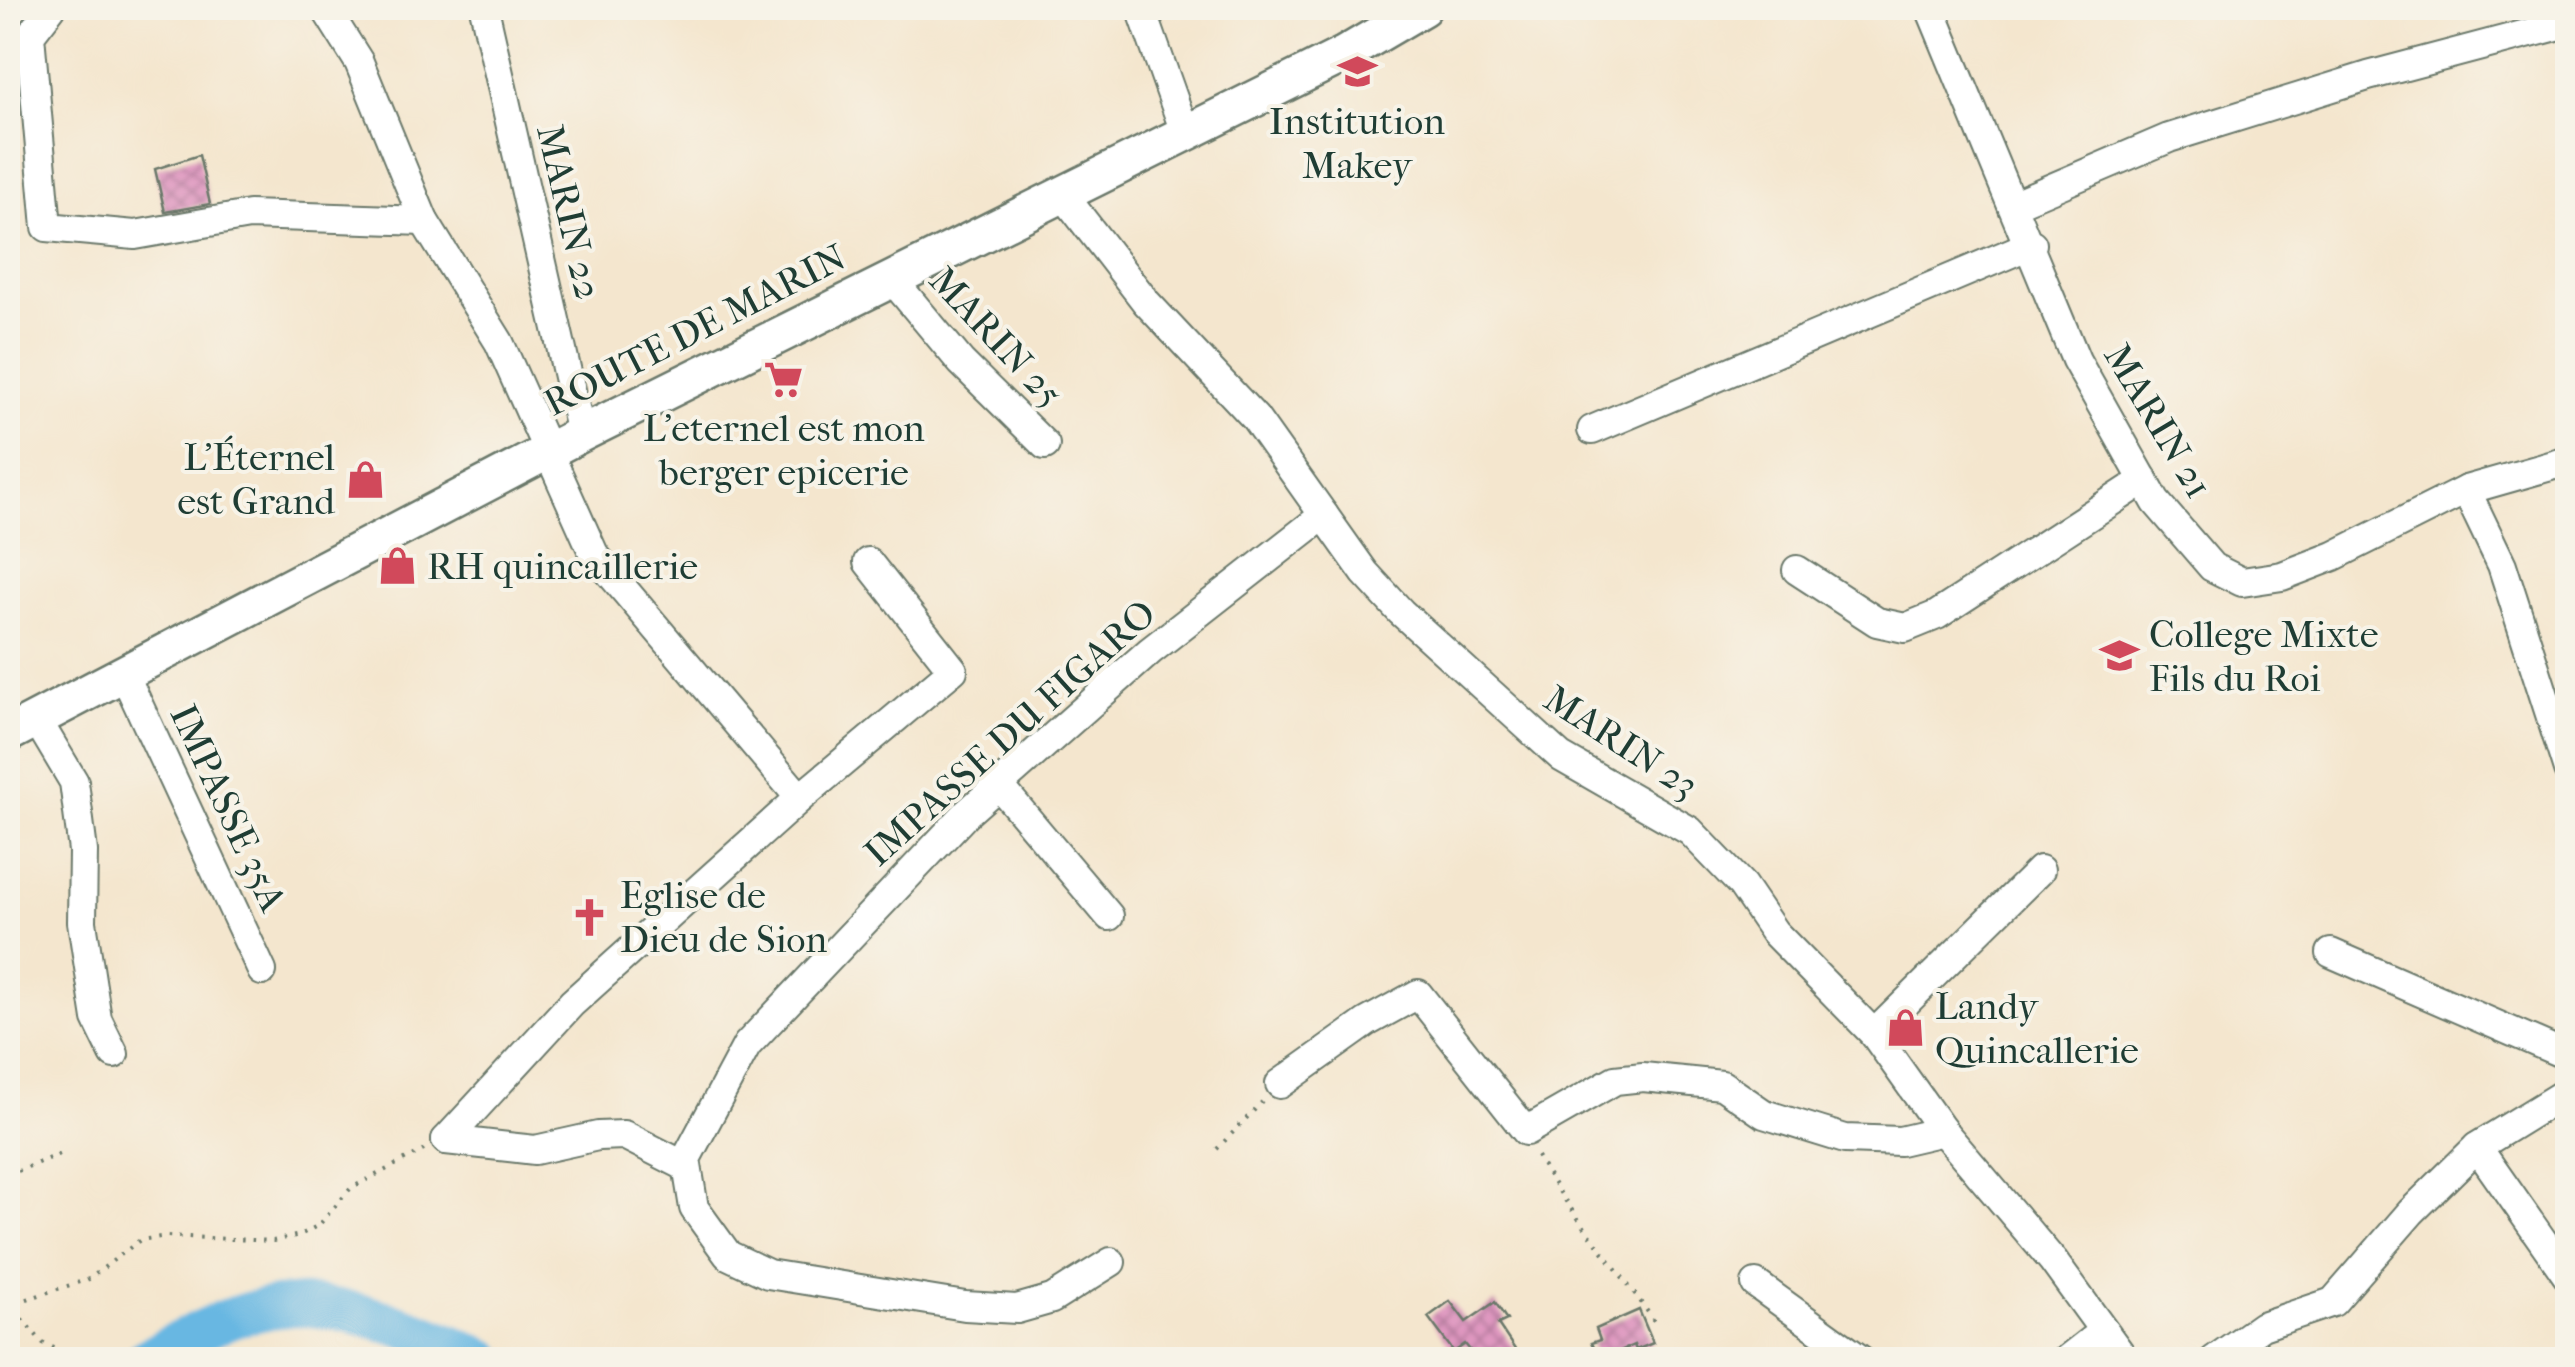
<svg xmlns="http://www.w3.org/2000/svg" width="2575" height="1367" font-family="'IM FELL French Canon',serif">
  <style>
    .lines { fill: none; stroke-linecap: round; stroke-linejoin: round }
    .river { stroke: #68b7e2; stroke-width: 42 }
    .building { fill: url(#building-cross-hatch) }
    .minor-casing { stroke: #6a786a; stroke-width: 32 }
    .major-casing { stroke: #6a786a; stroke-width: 40 }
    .path { stroke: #6a786a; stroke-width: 4; stroke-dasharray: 2.5 8; stroke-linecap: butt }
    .minor { stroke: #fff; stroke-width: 28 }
    .major { stroke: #fff; stroke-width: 35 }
    .labels { text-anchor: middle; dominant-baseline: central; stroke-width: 8; stroke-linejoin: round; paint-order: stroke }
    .poi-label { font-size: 38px; fill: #1f3d34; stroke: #f7f3e8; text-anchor: start }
    .street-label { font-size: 38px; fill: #1f3d34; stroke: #f7f3e8 }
  </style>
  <defs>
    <pattern id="building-cross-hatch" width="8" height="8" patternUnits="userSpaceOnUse" patternTransform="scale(2.5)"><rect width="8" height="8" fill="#df97c0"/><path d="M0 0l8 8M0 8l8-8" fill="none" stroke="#b47c9d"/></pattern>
  </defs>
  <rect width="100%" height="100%" fill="#f7f3e8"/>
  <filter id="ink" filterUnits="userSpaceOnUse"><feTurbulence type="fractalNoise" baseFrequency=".01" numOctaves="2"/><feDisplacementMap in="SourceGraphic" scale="20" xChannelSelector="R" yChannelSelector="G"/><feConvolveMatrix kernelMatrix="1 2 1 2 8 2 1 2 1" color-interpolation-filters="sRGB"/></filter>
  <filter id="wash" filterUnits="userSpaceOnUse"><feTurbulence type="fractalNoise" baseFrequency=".0048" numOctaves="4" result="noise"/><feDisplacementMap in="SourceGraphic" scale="40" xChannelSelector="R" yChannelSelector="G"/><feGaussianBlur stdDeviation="2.25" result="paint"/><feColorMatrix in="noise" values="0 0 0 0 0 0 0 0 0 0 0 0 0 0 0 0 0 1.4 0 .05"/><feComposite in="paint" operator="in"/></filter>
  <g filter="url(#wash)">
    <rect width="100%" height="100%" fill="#f4e6ce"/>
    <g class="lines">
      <path class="river" d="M145 1360C188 1336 239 1308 290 1306 349 1303 432 1335 485 1360"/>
    </g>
    <g id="blocks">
      <g class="building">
        <polygon points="199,155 210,204 165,212 155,169"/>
        <polygon points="1450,1301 1466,1322 1495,1302 1507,1320 1498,1324 1522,1360 1478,1360 1465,1344 1454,1352 1428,1317"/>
        <polygon points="1639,1310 1653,1343 1636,1350 1634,1345 1599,1360 1591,1343 1600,1340 1596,1329"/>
      </g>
    </g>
  </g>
  <g filter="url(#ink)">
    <use href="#blocks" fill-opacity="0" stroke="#6a786a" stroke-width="2.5"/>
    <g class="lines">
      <defs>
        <g id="minor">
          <polyline points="51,8 30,35 47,227 135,235 249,215 424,221"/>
          <polyline points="325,8 359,62 424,221 499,342 594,554 800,798 572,1003 446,1140"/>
          <polyline points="484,8 581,434"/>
          <polyline points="1141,8 1186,135"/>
          <polyline points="1930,8 2076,360 2156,502 2212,567 2242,582 2282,576 2334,556 2466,490 2568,461"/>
          <polyline points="1065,197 1146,302 1255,418 1365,573 1401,612 1561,757 1690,831 1742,885 1774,932 1874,1034 1943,1131 2053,1261 2125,1360"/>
          <polyline points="2012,205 2169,138 2368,76 2568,23"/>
          <polyline points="892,279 961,362 1045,445"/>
          <polyline points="1592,430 2032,244"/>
          <polyline points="2466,490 2502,565 2568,770"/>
          <polyline points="1797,570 1877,622 1905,628 1937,615 2144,480"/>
          <polyline points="125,676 262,971"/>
          <polyline points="37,720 74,782 83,851 82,922 97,1019 114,1054"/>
          <polyline points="998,784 1109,916"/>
          <polyline points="800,798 953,670 868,562"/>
          <polyline points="2331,953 2568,1056"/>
          <polyline points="1874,1034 2040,870"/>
          <polyline points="1280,1084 1367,1022 1418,994 1526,1131 1615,1080 1643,1077 1722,1085 1764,1114 1845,1139 1900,1141 1943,1131"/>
          <polyline points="446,1140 535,1150 598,1136 624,1135 685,1166"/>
          <polyline points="2477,1147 2568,1277"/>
          <polyline points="1111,1262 1052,1299 1017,1309 965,1306 768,1274 728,1255 694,1208 686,1159 747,1045 967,813 1150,651 1324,515"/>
          <polyline points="1756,1284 1861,1360"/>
          <polyline points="2066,1360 2103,1331"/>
          <polyline points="2214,1360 2262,1326 2333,1302 2411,1212 2477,1147 2568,1091"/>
        </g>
        <polyline id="major" points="8,734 581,434 1343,55 1423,8"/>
      </defs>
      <use href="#minor" class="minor-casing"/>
      <use href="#major" class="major-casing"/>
      <g class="path">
        <polyline points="1217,1149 1262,1102"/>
        <path d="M1537 1156C1571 1216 1619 1268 1658 1327"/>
        <polyline points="8,1175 64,1152"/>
        <polyline points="8,1296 18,1302 89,1279 140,1240 167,1236 273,1241 300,1235 319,1225 351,1188 424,1150"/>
        <polyline points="8,1303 43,1343 80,1360"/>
      </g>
      <use href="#minor" class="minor"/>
      <use href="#major" class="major"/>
    </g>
  </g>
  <defs>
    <symbol id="school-bare" viewBox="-9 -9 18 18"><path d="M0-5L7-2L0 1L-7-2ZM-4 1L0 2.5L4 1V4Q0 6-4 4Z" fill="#d1495b" stroke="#f7f3e8" stroke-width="2.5" paint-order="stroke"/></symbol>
    <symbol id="supermarket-bare" viewBox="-9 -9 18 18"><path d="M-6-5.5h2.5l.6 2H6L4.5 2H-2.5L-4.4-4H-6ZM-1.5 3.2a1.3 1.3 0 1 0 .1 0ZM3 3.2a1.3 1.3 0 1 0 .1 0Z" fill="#d1495b" stroke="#f7f3e8" stroke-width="2.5" paint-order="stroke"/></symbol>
    <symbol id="shop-bare" viewBox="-9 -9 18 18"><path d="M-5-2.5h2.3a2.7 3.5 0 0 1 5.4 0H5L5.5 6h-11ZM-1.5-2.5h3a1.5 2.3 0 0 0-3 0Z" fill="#d1495b" stroke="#f7f3e8" stroke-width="2.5" paint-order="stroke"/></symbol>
    <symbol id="church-bare" viewBox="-9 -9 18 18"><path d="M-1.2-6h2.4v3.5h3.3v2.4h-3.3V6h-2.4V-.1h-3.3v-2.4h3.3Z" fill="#d1495b" stroke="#f7f3e8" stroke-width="2.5" paint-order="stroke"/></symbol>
  </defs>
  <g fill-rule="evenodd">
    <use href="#school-bare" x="1330" y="44" width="55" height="55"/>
    <use href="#supermarket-bare" x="756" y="352" width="55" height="55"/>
    <use href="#shop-bare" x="338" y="452" width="55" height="55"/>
    <use href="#shop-bare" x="370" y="538" width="55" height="55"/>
    <use href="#school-bare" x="2092" y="628" width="55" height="55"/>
    <use href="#church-bare" x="562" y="890" width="55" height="55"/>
    <use href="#shop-bare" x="1878" y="1000" width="55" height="55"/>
  </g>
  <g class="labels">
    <g class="poi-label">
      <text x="1357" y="121" text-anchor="middle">Institution<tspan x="1357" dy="44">Makey</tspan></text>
      <text x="784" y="428" text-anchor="middle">L'eternel est mon<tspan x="784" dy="44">berger epicerie</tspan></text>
      <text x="335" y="457" text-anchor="end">L'Éternel<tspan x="335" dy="44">est Grand</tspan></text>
      <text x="427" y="566">RH quincaillerie</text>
      <text x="2149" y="634">College Mixte<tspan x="2149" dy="44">Fils du Roi</tspan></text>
      <text x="620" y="895">Eglise de<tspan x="620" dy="44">Dieu de Sion</tspan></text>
      <text x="1935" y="1006">Landy<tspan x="1935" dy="44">Quincallerie</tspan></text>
    </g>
    <g class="street-label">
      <text transform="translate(569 212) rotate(77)">MARIN 22</text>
      <text transform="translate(695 330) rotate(-27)">ROUTE DE MARIN</text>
      <text transform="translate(996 337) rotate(47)">MARIN 25</text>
      <text transform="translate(2158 421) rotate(59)">MARIN 21</text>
      <text transform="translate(1010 733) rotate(-42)">IMPASSE DU FIGARO</text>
      <text transform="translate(1621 742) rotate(33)">MARIN 23</text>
      <text transform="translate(228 808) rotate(65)">IMPASSE 35A</text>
    </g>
  </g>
  <rect width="2575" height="1367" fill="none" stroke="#f7f3e8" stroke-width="40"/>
</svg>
